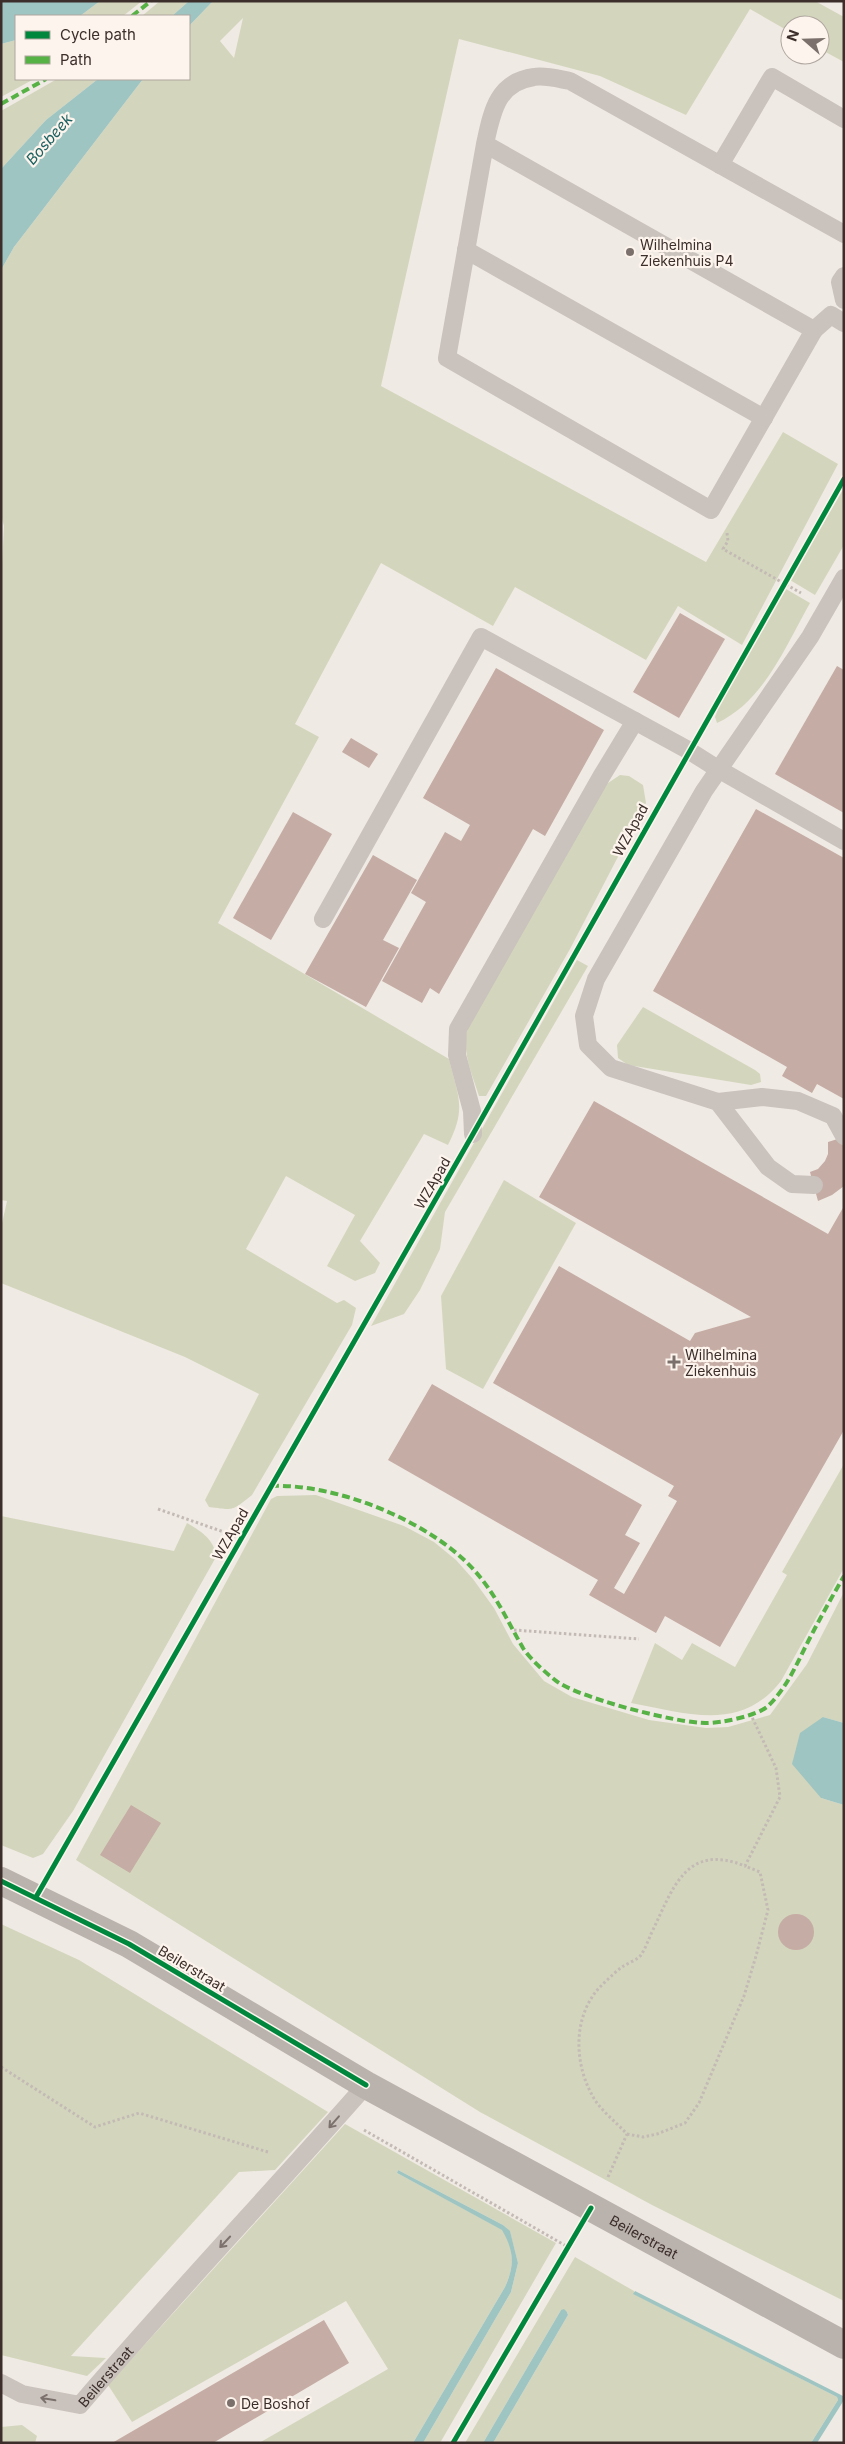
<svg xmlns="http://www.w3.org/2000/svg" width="845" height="2444" font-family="Inter,sans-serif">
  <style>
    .green { fill: #d3d6bd; fill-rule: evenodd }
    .water { fill: #9fc5c2 }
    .building { fill: #c5aca4 }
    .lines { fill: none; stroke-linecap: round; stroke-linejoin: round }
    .path { stroke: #c3bab5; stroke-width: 3; stroke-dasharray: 2.5 2.5; stroke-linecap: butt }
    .lane { stroke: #cac2bd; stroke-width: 18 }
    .secondary { stroke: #bab2ad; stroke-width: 28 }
    .quiet { stroke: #57b246; stroke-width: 4; stroke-dasharray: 8 4; stroke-linecap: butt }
    .cycleway-casing { stroke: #fcf4ed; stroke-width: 8 }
    .cycleway { stroke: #00873e; stroke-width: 5 }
    .oneway { stroke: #7c716c }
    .poi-dot { fill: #7b706b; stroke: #fcf4ed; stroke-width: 2 }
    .labels { text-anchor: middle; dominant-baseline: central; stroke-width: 4.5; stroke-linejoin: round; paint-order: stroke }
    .poi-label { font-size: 14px; fill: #3c2e2a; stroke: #fcf4ed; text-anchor: start }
    .street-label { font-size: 14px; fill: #3c2e2a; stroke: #fcf4ed }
    .water-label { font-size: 15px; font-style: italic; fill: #1b6161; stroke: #fcf4ed }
  </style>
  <rect width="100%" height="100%" fill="#f0eae4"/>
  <g class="green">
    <polygon points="100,1 142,1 123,16 80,16"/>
    <polygon points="160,1 189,1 172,16 142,16"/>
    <path d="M213 1H815L844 17V62L820 49V25H790V32L750 9 686 115 600 76 459 39 381 386 706 562 783 432 838 464 742 645 678 606 646 660 515 587 493 626 381 563 295 724 319 737 218 923 449 1059C458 1096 467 1108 448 1145L424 1134 360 1241 380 1263 375 1273 355 1281 327 1266 355 1215 286 1176 246 1249 337 1303 344 1300 356 1308 352 1325 252 1495C231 1512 234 1510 209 1507L205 1500 259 1394 185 1357 1 1283V1228L7 1201 1 1200V585L4 526 1 515V270L14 247 143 79H189V26ZM243 18 234 58 220 41Z"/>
    <polygon points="16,40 16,79 34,79 1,97 1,44"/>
    <polygon points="57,79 98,79 46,120 1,169 1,111"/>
    <polygon points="844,488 844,545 815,595 790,580"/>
    <path d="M786 589 810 603C786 645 764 702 717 723L715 717 719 706Z"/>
    <path d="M620 775 629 776 643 785 646 803 570 949 486 1096H479C472 1074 461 1051 468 1028L605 785Z"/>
    <polygon points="577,960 588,966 445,1212 440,1249 420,1290 404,1314 371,1326"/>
    <polygon points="643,1007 755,1070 760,1074 761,1082 751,1085 628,1065 618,1058 617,1045"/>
    <polygon points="504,1180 576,1223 483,1389 446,1369 441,1296"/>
    <path d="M844 1464V1568L781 1681C741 1733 686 1713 631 1703L655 1643 682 1660 692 1643 735 1667 787 1575 782 1572Z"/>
    <polygon points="316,1495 404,1526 434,1542 456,1560 473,1579 494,1608 513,1644 544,1681 572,1697 649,1720 706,1728 728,1727 770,1715 807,1664 844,1592 844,1723 823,1717 821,1798 844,1805 844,2301 652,2205 480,2112 76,1860 271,1499 277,1496"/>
    <path d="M1 1516 174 1551 187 1523C201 1531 215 1540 216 1557L73 1811 43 1854 33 1858 1 1845Z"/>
    <polygon points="1,1924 79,1960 328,2112 275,2170 239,2172 71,2356 106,2358 87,2376 1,2355"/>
    <path d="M345 2124 556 2243 440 2443H423L511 2292 518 2263 510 2232 503 2225 398 2170 397 2173 503 2230C514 2251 515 2265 505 2287L413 2443H259L388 2369 346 2301 132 2422 108 2385Z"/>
    <polygon points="575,2257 634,2291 634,2294 837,2397 838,2400 811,2443 493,2443 568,2315 567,2312 561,2310 483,2443 465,2443"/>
    <polygon points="22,2425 37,2436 35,2443 1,2443 1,2427"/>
  </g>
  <g class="water">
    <polygon points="1,1 100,1 80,16 16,16 16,40 1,44"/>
    <polygon points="189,1 213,1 189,26 189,16 172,16"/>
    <polygon points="98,79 143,79 14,247 1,270 1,169 46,120"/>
    <polygon points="823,1717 844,1723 844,1805 821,1798 792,1764 800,1733"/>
    <path d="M398 2170 503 2225 510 2231 518 2263 511 2292 423 2443H413L505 2287C515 2265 514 2251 502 2230L397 2173Z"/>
    <polygon points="635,2291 843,2396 844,2400 817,2443 811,2443 838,2400 837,2397 633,2294"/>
    <polygon points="564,2309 567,2312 568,2315 493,2443 483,2443 561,2310"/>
  </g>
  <g class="building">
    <polygon points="680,613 725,639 679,718 633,692"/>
    <polygon points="837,666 844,670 844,813 775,774"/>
    <polygon points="496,668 604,730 545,836 533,829 439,994 430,988 422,1003 382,981 426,902 411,893 445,832 461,841 470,825 423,798"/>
    <polygon points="351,738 378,754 369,768 342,752"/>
    <polygon points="756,809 844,858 844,1099 817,1084 812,1093 782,1076 787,1067 653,991"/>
    <polygon points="293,812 332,834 271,940 233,918"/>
    <polygon points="373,855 417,880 383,940 399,948 366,1007 305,974"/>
    <polygon points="594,1101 828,1234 844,1206 844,1430 720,1647 665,1616 656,1633 589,1595 598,1580 388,1460 432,1384 642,1505 625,1535 640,1543 614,1588 624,1594 677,1501 668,1496 674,1486 493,1383 559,1266 690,1341 695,1333 751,1317 539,1197"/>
    <polygon points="844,1137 844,1186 832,1195 818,1201 810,1172 818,1169 825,1161 828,1154 828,1142"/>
    <polygon points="131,1805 161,1823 130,1873 100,1855"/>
    <circle cx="796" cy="1932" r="18"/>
    <polygon points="324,2320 349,2363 213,2443 112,2443"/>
  </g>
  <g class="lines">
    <g class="path">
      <polyline points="727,533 728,541 723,549 801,593"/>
      <polyline points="158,1509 241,1538"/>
      <polyline points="514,1630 639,1639"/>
      <polyline points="1,2067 95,2127 139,2113 268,2152"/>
      <polyline points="364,2130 568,2247"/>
      <polyline points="627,2134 643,2137 657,2134 685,2123 699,2103 744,1996 756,1956 768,1910 760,1872 745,1866"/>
      <path d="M608 2177 627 2134C616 2122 599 2109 592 2095 574 2062 573 2017 599 1988 606 1981 614 1973 622 1967 628 1963 637 1960 641 1955 645 1949 648 1941 651 1934 673 1889 685 1842 745 1866L780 1797 776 1768 751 1715"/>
    </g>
    <g class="lane">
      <path d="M485 144 447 358 711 510 814 330 485 144C492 112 497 82 534 77 545 75 559 79 570 81L844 234"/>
      <polyline points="720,165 772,77 844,119"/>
      <polyline points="466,250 764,418"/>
      <polyline points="844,276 840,282 844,300"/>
      <polyline points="814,330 831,315 844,323"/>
      <polyline points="323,919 481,637 688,750 718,769 844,841"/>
      <polyline points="718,1102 762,1097 798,1101 833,1116 844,1136"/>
      <polyline points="473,1134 472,1111 457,1055 458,1029 601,777 635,721"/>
      <polyline points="814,1185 792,1184 768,1167 718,1102 611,1068 588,1045 584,1016 596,979 704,791 810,637 844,578"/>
      <path id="s1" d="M1 2383 22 2394 80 2405C173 2296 272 2192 366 2085"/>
    </g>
    <path class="secondary" id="s2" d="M1 1881 129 1944 366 2085 844 2345"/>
    <g class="quiet">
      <polyline points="132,16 151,1"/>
      <polyline points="1,104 46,79"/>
      <path d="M271 1486C338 1483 438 1524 480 1577 498 1599 509 1624 523 1648 530 1659 545 1672 555 1680 575 1697 679 1724 707 1723 721 1723 757 1716 768 1706 789 1686 799 1658 813 1632 823 1613 833 1595 844 1576"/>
    </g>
    <defs>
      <g id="cycleway">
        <polyline points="1,1881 129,1944 366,2085"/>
        <polyline points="36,1897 473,1134 844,479"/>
        <polyline points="453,2443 591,2208"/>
      </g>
    </defs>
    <use href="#cycleway" class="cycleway-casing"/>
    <use href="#cycleway" class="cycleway"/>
  </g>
  <defs><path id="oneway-shaft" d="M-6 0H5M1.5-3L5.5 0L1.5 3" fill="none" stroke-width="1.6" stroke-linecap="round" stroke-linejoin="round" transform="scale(1.25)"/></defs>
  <g class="oneway">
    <use href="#oneway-shaft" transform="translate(334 2122) rotate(131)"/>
    <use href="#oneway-shaft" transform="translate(225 2242) rotate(133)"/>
    <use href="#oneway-shaft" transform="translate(48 2399) rotate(-170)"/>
  </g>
  <g class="poi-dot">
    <circle cx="630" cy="252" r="5"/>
    <path d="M671.5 1354.5h5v5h5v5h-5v5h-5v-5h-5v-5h5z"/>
    <circle cx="231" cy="2403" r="5"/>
  </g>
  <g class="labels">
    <g class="poi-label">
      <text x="640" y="244">Wilhelmina<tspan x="640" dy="16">Ziekenhuis P4</tspan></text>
      <text x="685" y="1354">Wilhelmina<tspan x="685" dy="16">Ziekenhuis</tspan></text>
      <text x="241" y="2403">De Boshof</text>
    </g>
    <g class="street-label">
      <text transform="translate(630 830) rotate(-61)">WZApad</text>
      <text transform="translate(432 1183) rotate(-60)">WZApad</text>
      <text transform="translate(230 1534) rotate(-60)">WZApad</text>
      <text transform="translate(192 1968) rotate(31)">Beilerstraat</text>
      <text stroke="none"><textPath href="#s2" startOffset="735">Beilerstraat</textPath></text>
      <text stroke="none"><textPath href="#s1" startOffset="121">Beilerstraat</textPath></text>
    </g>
    <g class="water-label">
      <text transform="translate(49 139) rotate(-49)">Bosbeek</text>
    </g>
  </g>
  <rect width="845" height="2444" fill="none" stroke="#3c2e2a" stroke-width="5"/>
  <rect x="15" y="15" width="175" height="65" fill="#fcf4ed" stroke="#afa59f"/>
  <rect x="25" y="31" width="25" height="8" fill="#00873e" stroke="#afa59f"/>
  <text x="60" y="40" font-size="15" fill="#3c2e2a">Cycle path</text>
  <rect x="25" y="56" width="25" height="8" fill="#57b246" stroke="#afa59f"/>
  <text x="60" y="65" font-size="15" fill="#3c2e2a">Path</text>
  <g transform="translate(805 40) rotate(290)"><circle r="24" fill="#fcf4ed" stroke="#afa59f"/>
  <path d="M0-4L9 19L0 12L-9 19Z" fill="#7b706b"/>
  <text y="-8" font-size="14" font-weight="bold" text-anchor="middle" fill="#3c2e2a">N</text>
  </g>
</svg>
